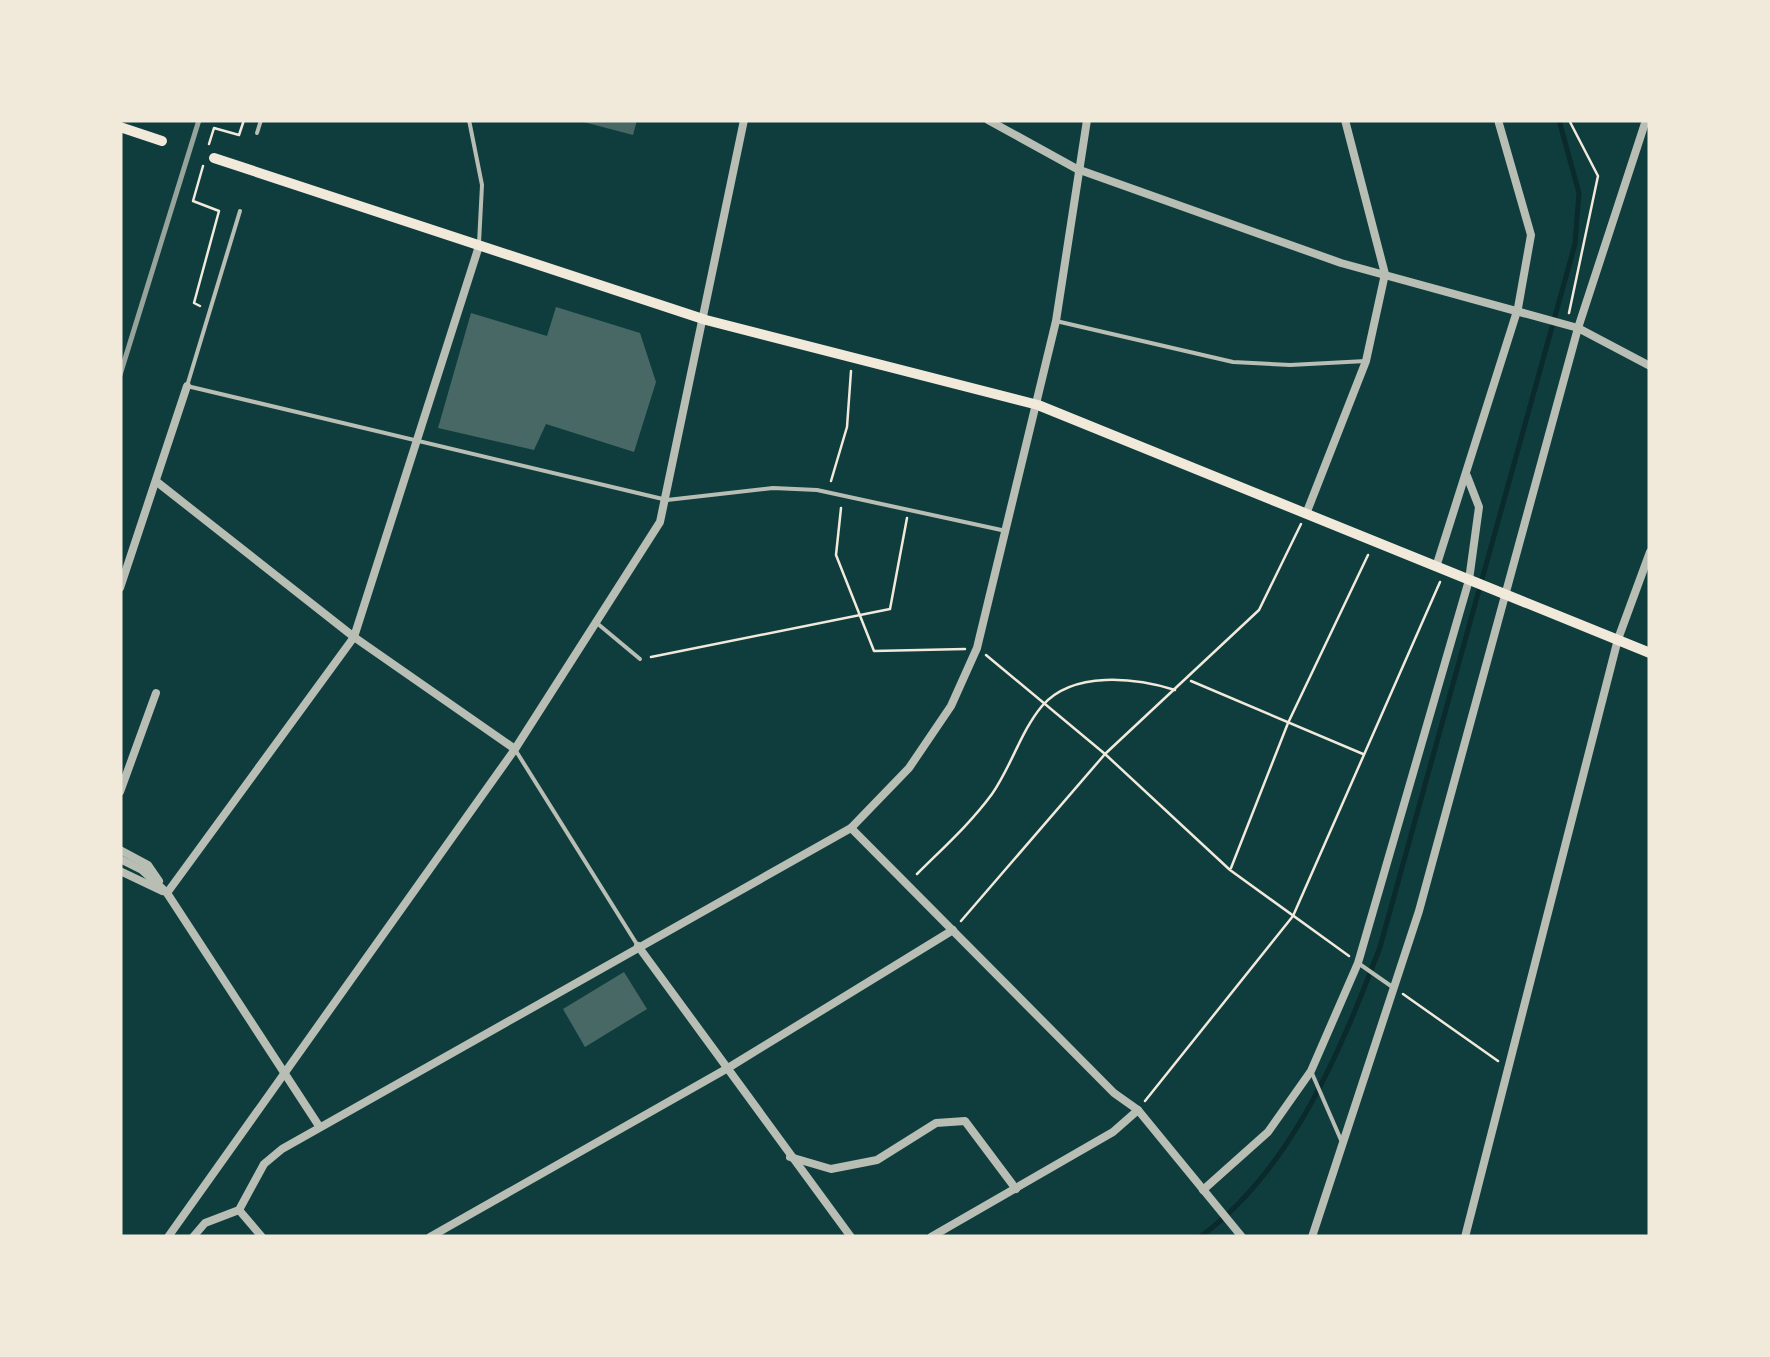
<svg xmlns="http://www.w3.org/2000/svg" width="1770" height="1357" font-family="Roboto,sans-serif">
  <style>
    .lines { fill: none; stroke-linecap: round; stroke-linejoin: round }
    .stream { stroke: #0a2a2b; stroke-width: 5 }
    .building { fill: #486865 }
    .path { stroke: #f1e9da; stroke-width: 2.5 }
    .service { stroke: #b8beb3; stroke-width: 4 }
    .minor { stroke: #b8beb3; stroke-width: 8 }
    .secondary { stroke: #f1e9da; stroke-width: 10 }
    .rail { stroke: #97a49c; stroke-width: 5 }
  </style>
  <rect width="100%" height="100%" fill="#0f3d3e"/>
  <g class="lines">
    <path class="stream" d="M1200 1237C1292 1170 1341 1050 1380 947L1575 244 1579 193 1559 120"/>
  </g>
  <g class="building">
    <polygon points="576,120 637,120 633,135"/>
    <polygon points="556,307 640,333 656,382 634,452 546,424 534,450 438,428 471,313 547,336"/>
    <polygon points="624,972 647,1009 585,1047 563,1009"/>
  </g>
  <g class="lines">
    <g class="path">
      <polyline points="209,144 214,128 239,135 244,120"/>
      <polyline points="200,306 194,303 219,211 193,201 203,166"/>
      <polyline points="1569,313 1598,176 1569,120"/>
      <polyline points="831,481 847,427 851,371"/>
      <polyline points="841,508 836,555 874,651 965,649"/>
      <polyline points="986,655 1105,754 1230,870 1349,956"/>
      <polyline points="651,657 890,609 907,518"/>
      <polyline points="1191,681 1363,754"/>
      <polyline points="1231,868 1288,723 1368,555"/>
      <path d="M917 874C943 848 970 824 992 794 1011 767 1021 731 1042 706 1073 670 1136 678 1175 690"/>
      <polyline points="961,921 1105,754 1259,610 1301,524"/>
      <polyline points="1403,994 1498,1061"/>
      <polyline points="1145,1101 1293,916 1440,582"/>
    </g>
    <g class="service">
      <polyline points="469,120 482,185 479,243"/>
      <polyline points="257,133 261,120"/>
      <polyline points="240,211 187,386 667,500 773,488 817,490 1006,531"/>
      <polyline points="1056,321 1233,362 1290,365 1366,361"/>
      <polyline points="598,624 640,659"/>
      <polyline points="516,751 638,946"/>
      <polyline points="1358,963 1391,986"/>
      <polyline points="1311,1071 1341,1140"/>
    </g>
    <g class="minor">
      <polyline points="988,120 1077,169 1341,263 1578,328 1650,366"/>
      <polyline points="157,482 354,637 515,749"/>
      <polyline points="1306,514 1366,361 1385,274 1345,120"/>
      <polyline points="1436,567 1518,308 1531,235 1498,120"/>
      <polyline points="120,588 187,386"/>
      <polyline points="120,792 156,693"/>
      <polyline points="851,828 1114,1093 1138,1110 1242,1237"/>
      <polyline points="120,850 148,865 159,881"/>
      <polyline points="120,859 142,870 167,893 319,1126"/>
      <polyline points="120,871 162,891"/>
      <polyline points="167,893 354,637 479,246"/>
      <polyline points="638,946 851,1237"/>
      <polyline points="790,1157 831,1169 877,1160 936,1123 965,1121 1016,1189"/>
      <polyline points="1203,1190 1268,1132 1311,1071 1358,963 1469,580 1479,507 1467,476"/>
      <polyline points="239,1210 262,1237"/>
      <polyline points="168,1237 515,749 660,522 744,120"/>
      <polyline points="193,1237 205,1223 239,1210 264,1164 282,1149 851,828 909,768 951,706 977,648 1056,321 1087,120"/>
      <polyline points="430,1237 728,1068 953,930"/>
      <polyline points="931,1237 1113,1132 1138,1110"/>
      <polyline points="1312,1237 1419,911 1578,328 1646,120"/>
      <polyline points="1465,1237 1618,639 1650,552"/>
    </g>
    <g class="secondary">
      <polyline points="120,127 162,141"/>
      <polyline points="214,158 706,320 1038,405 1650,653"/>
    </g>
    <polyline class="rail" points="120,375 199,120"/>
  </g>
  <rect width="1770" height="1357" fill="none" stroke="#f1e9da" stroke-width="245"/>
</svg>
